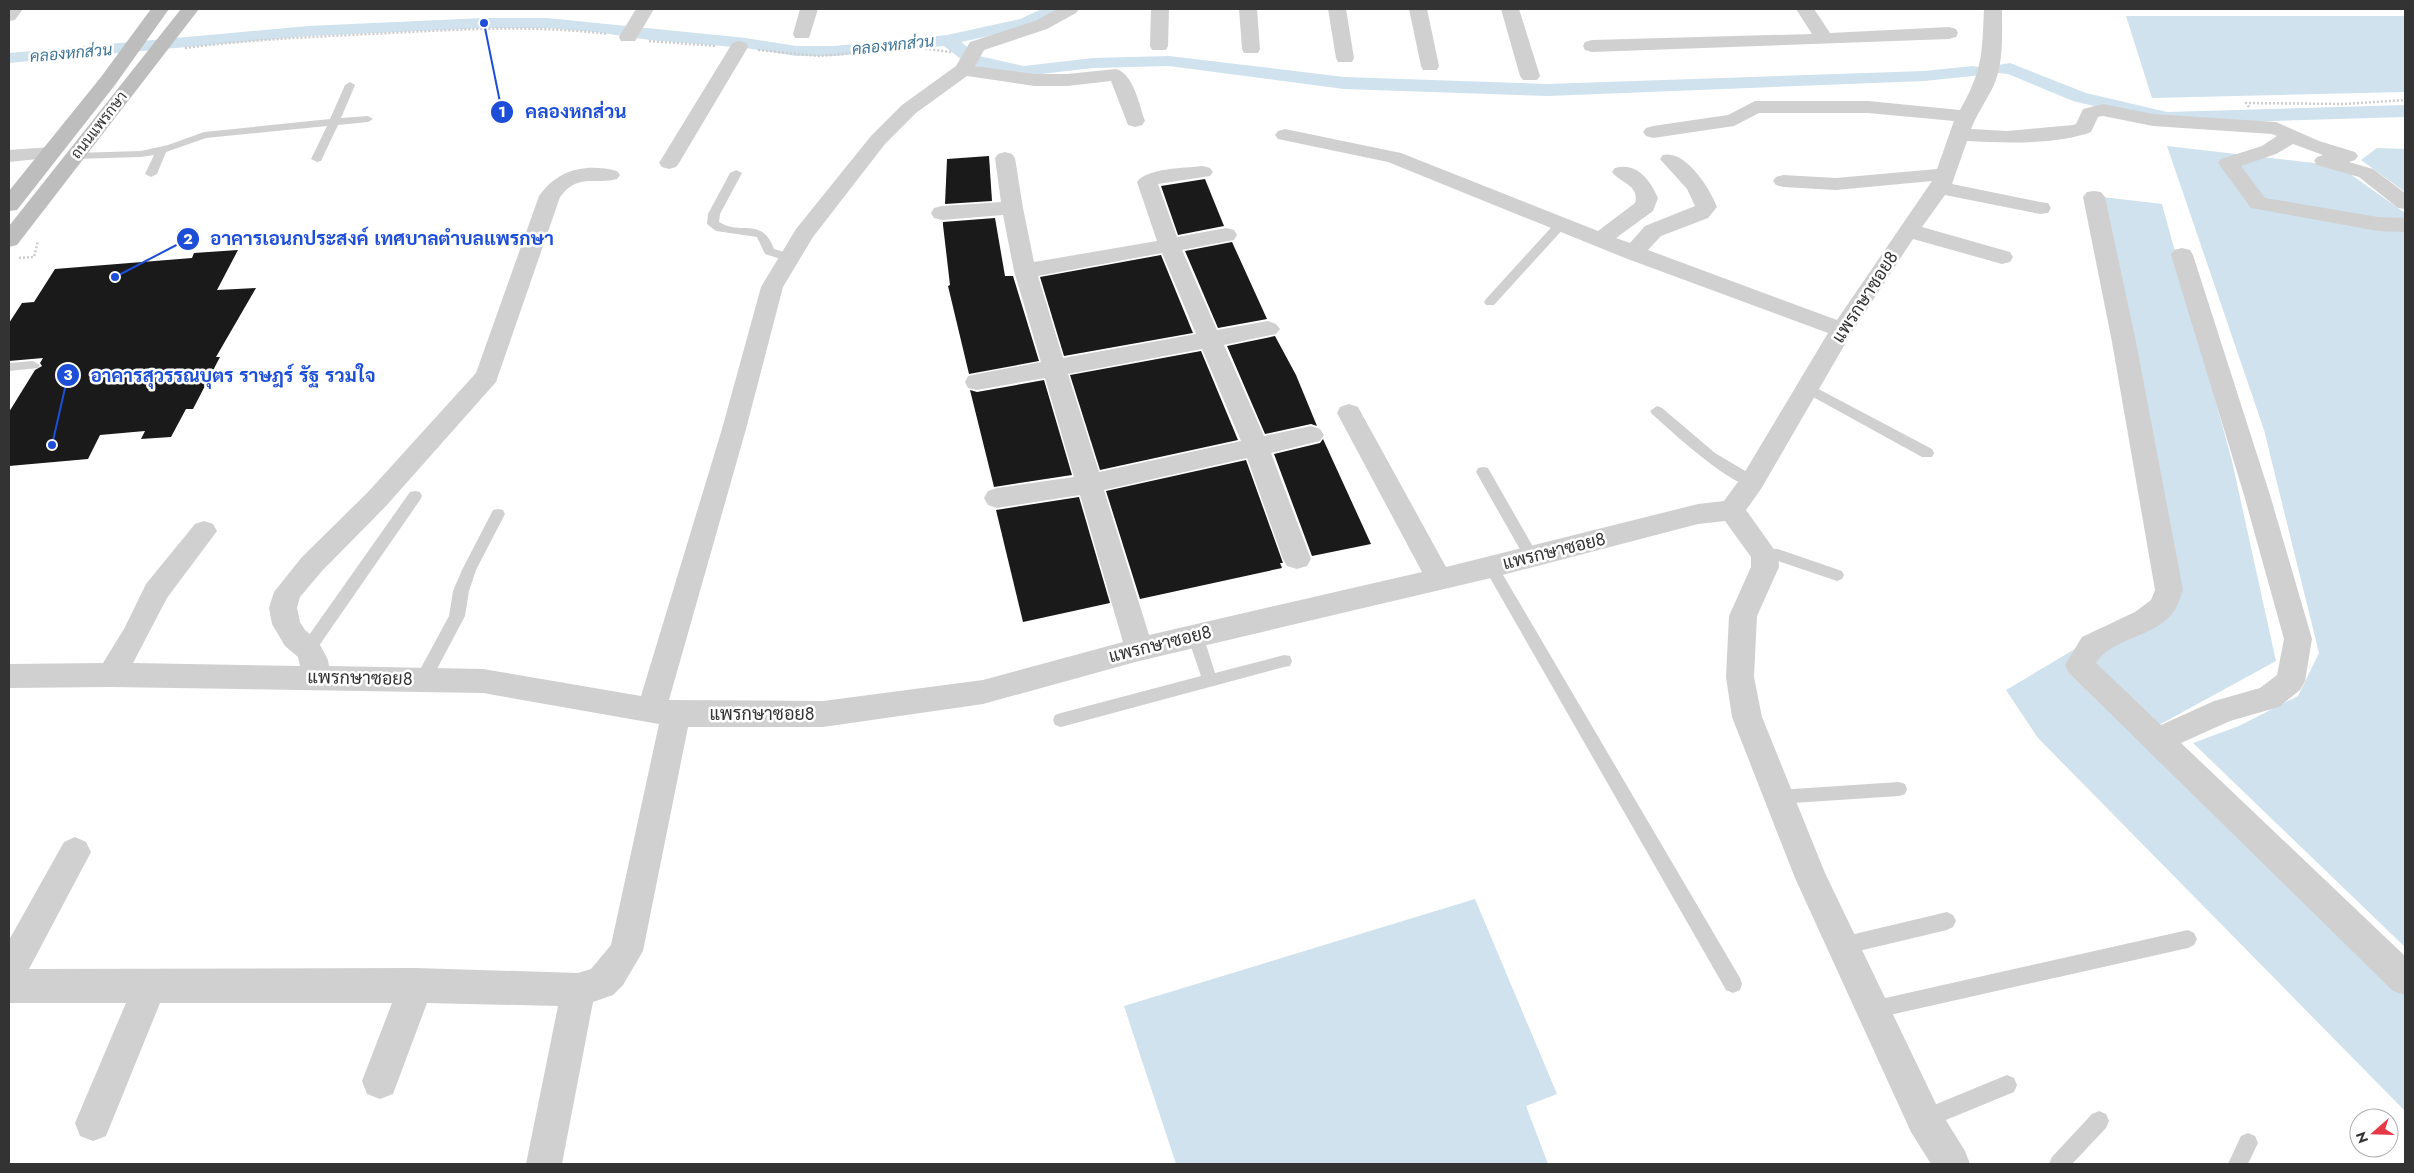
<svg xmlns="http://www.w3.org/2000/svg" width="2414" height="1173" font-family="Jost,Sarabun,sans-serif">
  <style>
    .water { fill: #cfe2ee }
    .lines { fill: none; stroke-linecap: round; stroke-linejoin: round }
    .canal { fill: #cfe2ee; fill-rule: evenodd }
    .building { fill: #1a1a1a }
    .path { stroke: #cdcdcd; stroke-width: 2.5; stroke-dasharray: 2 2; stroke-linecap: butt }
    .service { fill: #d0d0d0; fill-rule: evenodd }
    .minor { fill: #d0d0d0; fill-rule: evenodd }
    .secondary { fill: #bdbdbd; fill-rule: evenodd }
    .labels { text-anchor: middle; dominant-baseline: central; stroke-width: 5; stroke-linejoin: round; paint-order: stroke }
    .far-street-label { font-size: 15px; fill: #333; stroke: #fff }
    .far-water-label { font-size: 16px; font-style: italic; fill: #3f7597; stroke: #fff }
    .street-label { font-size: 18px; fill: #333; stroke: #fff }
    .leader { fill: none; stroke: #1d4ed8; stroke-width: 2 }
    .callout-dot { fill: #1d4ed8; stroke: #fff; stroke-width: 2 }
    .mark-label { font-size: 15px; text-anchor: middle; font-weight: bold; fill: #fff }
    .callout-label { font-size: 19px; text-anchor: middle; font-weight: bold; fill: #1d4ed8; stroke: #fff; stroke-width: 5; stroke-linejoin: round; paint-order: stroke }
  </style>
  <rect width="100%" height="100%" fill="#fff"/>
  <g class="water">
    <polygon points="2126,16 2405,16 2405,92 2152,98"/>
    <polygon points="2167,146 2339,166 2405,213 2405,947 2193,743 2239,726 2298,696 2319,653 2264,430"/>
    <polygon points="2377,148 2405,149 2405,192 2361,160"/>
    <polygon points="2094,196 2162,204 2232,461 2276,661 2148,731 2405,986 2405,1111 2038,738 2006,690 2161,598"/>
    <polygon points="1475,899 1557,1094 1526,1106 1548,1164 1176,1164 1124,1006"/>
  </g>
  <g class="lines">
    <g class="canal">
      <polygon points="1042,9 1064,9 1061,13 1031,27 961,42 979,56 1024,66 1093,58 1169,56 1344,77 1548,84 1924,71 1973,66 1979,67 1982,71 1979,75 1973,76 1924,81 1548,96 1344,89 1169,66 1093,68 1024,76 967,64 944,46 834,56 796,56 746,48 650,40 596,32 547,28 484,28 308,36 9,63 9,53 308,26 484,18 547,18 746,38 796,46 834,46 947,35 1020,19"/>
      <polygon points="2010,63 2086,93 2167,112 2405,105 2405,117 2167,124 2073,101 2008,74 1998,73 1995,69 1998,65"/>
    </g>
  </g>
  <g class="building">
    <polygon points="989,156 992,201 945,204 947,159"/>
    <polygon points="1205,179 1224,226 1178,235 1161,186"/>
    <polygon points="995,218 1005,276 1013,276 1039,361 969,374 948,286 950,285 943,225 943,222"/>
    <polygon points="1232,242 1267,319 1218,328 1185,251"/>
    <polygon points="238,250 217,290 256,288 216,357 220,357 193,409 186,409 171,437 141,439 145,431 100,435 88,459 9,466 9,412 35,370 42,366 40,363 43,358 9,361 9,323 22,303 34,302 55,269 192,258 194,253"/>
    <polygon points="1161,255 1193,333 1064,356 1040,277"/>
    <polygon points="1275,336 1296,375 1317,426 1311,424 1265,434 1227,346"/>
    <polygon points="1201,351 1238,440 1100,470 1070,375"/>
    <polygon points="1044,380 1072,475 994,487 970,390 977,392"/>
    <polygon points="1323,439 1371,544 1312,556 1274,454 1320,443"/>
    <polygon points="1246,460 1283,563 1280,563 1282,568 1140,599 1106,491"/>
    <polygon points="1079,497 1110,603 1023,622 996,510"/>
  </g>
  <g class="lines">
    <g class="path">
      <polyline points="649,41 717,46"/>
      <path d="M185 48C246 40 308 37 370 34 450 30 528 24 608 34"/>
      <polyline points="758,50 819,56 918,48 951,52"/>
      <polyline points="2249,107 2246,103 2344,104 2405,100"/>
      <polyline points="19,258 34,257 38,241"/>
    </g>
    <g class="service">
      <polygon points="350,82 355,85 341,118 368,116 373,119 368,122 338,125 321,161 317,162 311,159 327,126 206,138 166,152 157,174 151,177 145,174 154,155 141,157 75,159 69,156 75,153 141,151 168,145 204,132 330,119 345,85"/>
      <path d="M736 170 742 173 720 214 719 222C742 236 762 216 774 249L794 255 796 258 794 261 790 262 765 254 757 237 716 231 707 224 708 214 730 173Z"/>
      <polygon points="1561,220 1567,224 1565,227 1494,305 1486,305 1484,302 1486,299 1557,221"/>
      <polygon points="33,361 40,365 38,368 9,371 9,363"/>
      <polygon points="1809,384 1932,449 1934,453 1932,457 1922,457 1804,392 1802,389"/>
      <path d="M1657 406 1662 408 1715 453 1757 478 1759 482 1757 486C1736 492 1669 429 1652 414L1650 411Z"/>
      <polygon points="1483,467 1488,468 1536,552 1538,556 1536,560 1526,560 1476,472 1478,468"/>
      <polygon points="415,491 420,492 422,496 420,500 314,653 308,655 302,653 300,649 302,645 410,492"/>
      <polygon points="498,509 503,510 505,514 476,570 469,591 465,616 429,684 423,686 417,684 415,679 449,616 453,591 462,570 493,510"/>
      <polygon points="1765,549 1778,549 1842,571 1844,575 1842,579 1837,581 1778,561 1760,559 1758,555 1760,551"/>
      <polygon points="1491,561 1496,563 1740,978 1742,984 1740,990 1733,993 1726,990 1486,571 1484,567 1486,563"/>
      <polygon points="1195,629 1200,631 1203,635 1215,673 1284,655 1290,656 1292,661 1290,666 1284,667 1061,727 1055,725 1053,720 1055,715 1061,713 1201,676 1187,635 1190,631"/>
      <polygon points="1899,782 1905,784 1907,789 1905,794 1899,796 1778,804 1772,802 1770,797 1772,792 1778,790"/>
      <polygon points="1947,912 1953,915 1956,921 1953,927 1947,930 1842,955 1836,952 1833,946 1836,940 1842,937"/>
      <polygon points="2188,930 2194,933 2197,939 2194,945 2188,948 1872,1019 1865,1017 1863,1010 1865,1003 1872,1001"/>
      <polygon points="2007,1075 2014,1078 2017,1085 2014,1092 1924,1129 1917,1126 1914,1119 1917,1112"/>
      <polygon points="2099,1111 2106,1114 2109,1121 2106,1128 2072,1164 2049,1164 2052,1157 2092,1114"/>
      <polygon points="2248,1133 2255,1136 2258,1143 2248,1164 2228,1164 2241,1136"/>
    </g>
    <g class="minor">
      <polygon points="9,9 23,9 15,20 9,21"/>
      <polygon points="636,9 654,9 635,41 621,41 619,37"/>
      <polygon points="800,9 818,9 809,38 795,38 793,34"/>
      <path d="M1057 9H1079L1076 13 1047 29 984 50 975 66 1034 74H1067L1116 69C1134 74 1139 105 1145 121L1142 125 1135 127 1128 125 1111 81 1067 86H1034L967 76 916 113 885 144 813 237 783 287 746 429 669 700 823 701 983 680 1123 642 1080 495 997 508 988 505 984 498 988 491 997 488 1074 477 1045 378 977 390 968 388 965 382 968 376 977 374 1041 362 1014 271 1003 215 942 220 934 218 931 213 934 208 942 206 1001 202 995 158 998 154 1005 152 1012 154 1015 158 1023 208 1034 262 1157 241 1137 182C1146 168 1186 168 1203 166L1210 168 1213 172 1210 176 1158 184 1177 237 1226 228 1234 230 1237 235 1234 240 1182 250 1217 330 1268 321 1276 324 1280 329 1276 334 1224 345 1264 436 1311 426 1320 429 1324 435 1320 441 1271 453 1311 559 1307 566 1297 569 1287 566 1283 559 1247 458 1104 490 1149 635 1422 572 1337 413 1340 407 1349 404 1358 407 1446 567 1698 504 1724 501 1743 475 1828 333 1625 258 1388 162 1278 139 1275 135 1278 131 1285 129 1401 153 1598 231 1635 203C1640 185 1620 183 1612 172L1615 168C1637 162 1650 180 1658 198L1653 211 1616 238 1630 243 1645 226 1695 206 1687 189 1660 159 1663 155C1685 149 1710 188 1717 207L1708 218 1661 236 1648 250 1837 320 1932 181 1836 190 1783 187 1776 185 1773 181 1776 177 1783 175 1836 178 1937 169 1954 121 1868 113H1759L1734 126 1653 138 1646 136 1643 132 1646 128 1653 126 1728 115 1755 101H1868L1960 110C1983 70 1982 53 1984 9H2002C2002 33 2004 64 1993 87 1986 101 1977 114 1971 129L2007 131 2073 125 2076 124 2083 109 2103 104 2153 114 2276 122 2319 141 2355 152 2358 156 2355 160 2349 162 2373 169 2405 193V209L2398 208 2359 177 2317 165 2314 161 2317 157 2323 155 2293 144 2276 154 2241 166 2265 198 2378 217 2405 218V232L2378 231 2251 208 2218 163 2221 159 2262 146 2277 136 2272 134 2153 126 2103 116 2098 117 2091 132C2057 145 2003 143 1967 141L1952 184 2040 202 2048 203 2051 208 2048 213 2040 214 1945 195 1922 227 2010 252 2013 257 2010 262 2002 264 1913 239 1852 332 1761 489 1746 510 1778 555 1779 567 1757 616 1754 677 1762 717 1825 873 1937 1106 1965 1151 1970 1164H1931L1911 1132 1795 878 1732 717 1726 677 1729 616 1751 567V557L1725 521 1698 524 1491 578 1139 661 983 704 823 727H688L643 951 623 985 613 995 593 1002 562 1164H526L558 1006 427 1003 393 1094 380 1099 367 1094 362 1081 392 1003H160L106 1136 93 1141 80 1136 75 1123 126 1003H9V940L64 842 75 837 86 842 91 852 29 969 416 968 578 973 591 969 611 945 659 724 483 693 111 687 9 688V664L103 663 124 629 146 584 195 524 204 521 213 524 217 531 167 598 133 663 300 666 298 657 285 646 272 624 269 608 274 592 302 557 368 492 476 373 539 196C558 169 586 163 617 171L620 175 617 179C594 185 578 173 560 197L496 382 386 506 322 571 300 597 297 608 300 622 305 630 318 641 328 660 329 666 483 669 641 696 722 429 761 287 796 229 871 136 902 105 956 66 970 42 1035 21ZM1162 253 1196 334 1063 358 1038 276ZM1202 349 1241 441 1099 472 1068 374Z"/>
      <polygon points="1151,9 1169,9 1168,46 1166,50 1152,50 1150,46"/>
      <polygon points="1239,9 1257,9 1260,49 1258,53 1244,53 1242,49"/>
      <polygon points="1328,9 1346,9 1354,58 1352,62 1338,62 1336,58"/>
      <polygon points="1409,9 1427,9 1439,66 1437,70 1423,70 1421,66"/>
      <polygon points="1501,9 1519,9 1540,76 1537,80 1523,80 1520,76"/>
      <polygon points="1796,9 1814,9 1830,33 1949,27 1956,29 1958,33 1956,37 1949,39 1592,52 1585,50 1583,46 1585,42 1592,40 1812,34"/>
      <polygon points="739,41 746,43 748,47 679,163 676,167 669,169 662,167 659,163 730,47 732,43"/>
      <polygon points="51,147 58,149 61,153 58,157 9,162 9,150"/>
      <path d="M2094 191 2101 192 2105 197 2136 342 2183 590C2180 598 2177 609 2171 615 2151 638 2112 638 2096 663L2161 725 2214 701 2260 688 2277 675 2284 639 2244 495 2171 255 2174 250 2182 248 2190 250 2193 255 2270 495 2312 639 2305 681 2300 690 2279 707 2230 721 2181 743 2405 956V995L2393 991 2069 673 2065 665 2082 637 2135 612 2151 600 2155 590 2112 342 2083 197 2087 192Z"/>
    </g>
    <g class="secondary">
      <polygon points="151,9 169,9 115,85 17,210 9,211 9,191 101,77"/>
      <polygon points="181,9 199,9 17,245 9,247 9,226"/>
    </g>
  </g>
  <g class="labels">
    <g class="far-street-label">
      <text transform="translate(99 125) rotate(-52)">ถนนแพรกษา</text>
    </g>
    <g class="far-water-label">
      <text transform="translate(893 45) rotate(-6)">คลองหกส่วน</text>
      <text transform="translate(71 53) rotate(-5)">คลองหกส่วน</text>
    </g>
    <g class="street-label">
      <text transform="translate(1865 297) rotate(-57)">แพรกษาซอย8</text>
      <text transform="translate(1554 551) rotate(-14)">แพรกษาซอย8</text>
      <text transform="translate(1160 644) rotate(-14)">แพรกษาซอย8</text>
      <text transform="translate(360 678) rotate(1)">แพรกษาซอย8</text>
      <text x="762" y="714">แพรกษาซอย8</text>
    </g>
  </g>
  <path class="leader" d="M484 23L502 112M115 277L188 239M52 445L68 375"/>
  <g class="callout-dot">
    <circle cx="484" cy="23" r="5"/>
    <circle cx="115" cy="277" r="5"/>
    <circle cx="52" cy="445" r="5"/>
    <circle cx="502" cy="112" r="12"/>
    <circle cx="188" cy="239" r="12"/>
    <circle cx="68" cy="375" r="12"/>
  </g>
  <g class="mark-label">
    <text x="502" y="117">1</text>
    <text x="188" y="244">2</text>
    <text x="68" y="380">3</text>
  </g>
  <g class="callout-label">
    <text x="576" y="118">คลองหกส่วน</text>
    <text x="382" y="245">อาคารเอนกประสงค์ เทศบาลตำบลแพรกษา</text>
    <text x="233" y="382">อาคารสุวรรณบุตร ราษฎร์ รัฐ รวมใจ</text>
  </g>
  <rect width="2414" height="1173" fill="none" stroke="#333333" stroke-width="20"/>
  <g transform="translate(2374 1133) rotate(250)"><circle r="24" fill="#ffffff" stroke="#adadad"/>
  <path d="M0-4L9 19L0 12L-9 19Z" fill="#e63946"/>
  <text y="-8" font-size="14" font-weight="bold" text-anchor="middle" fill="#333333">N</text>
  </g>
</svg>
